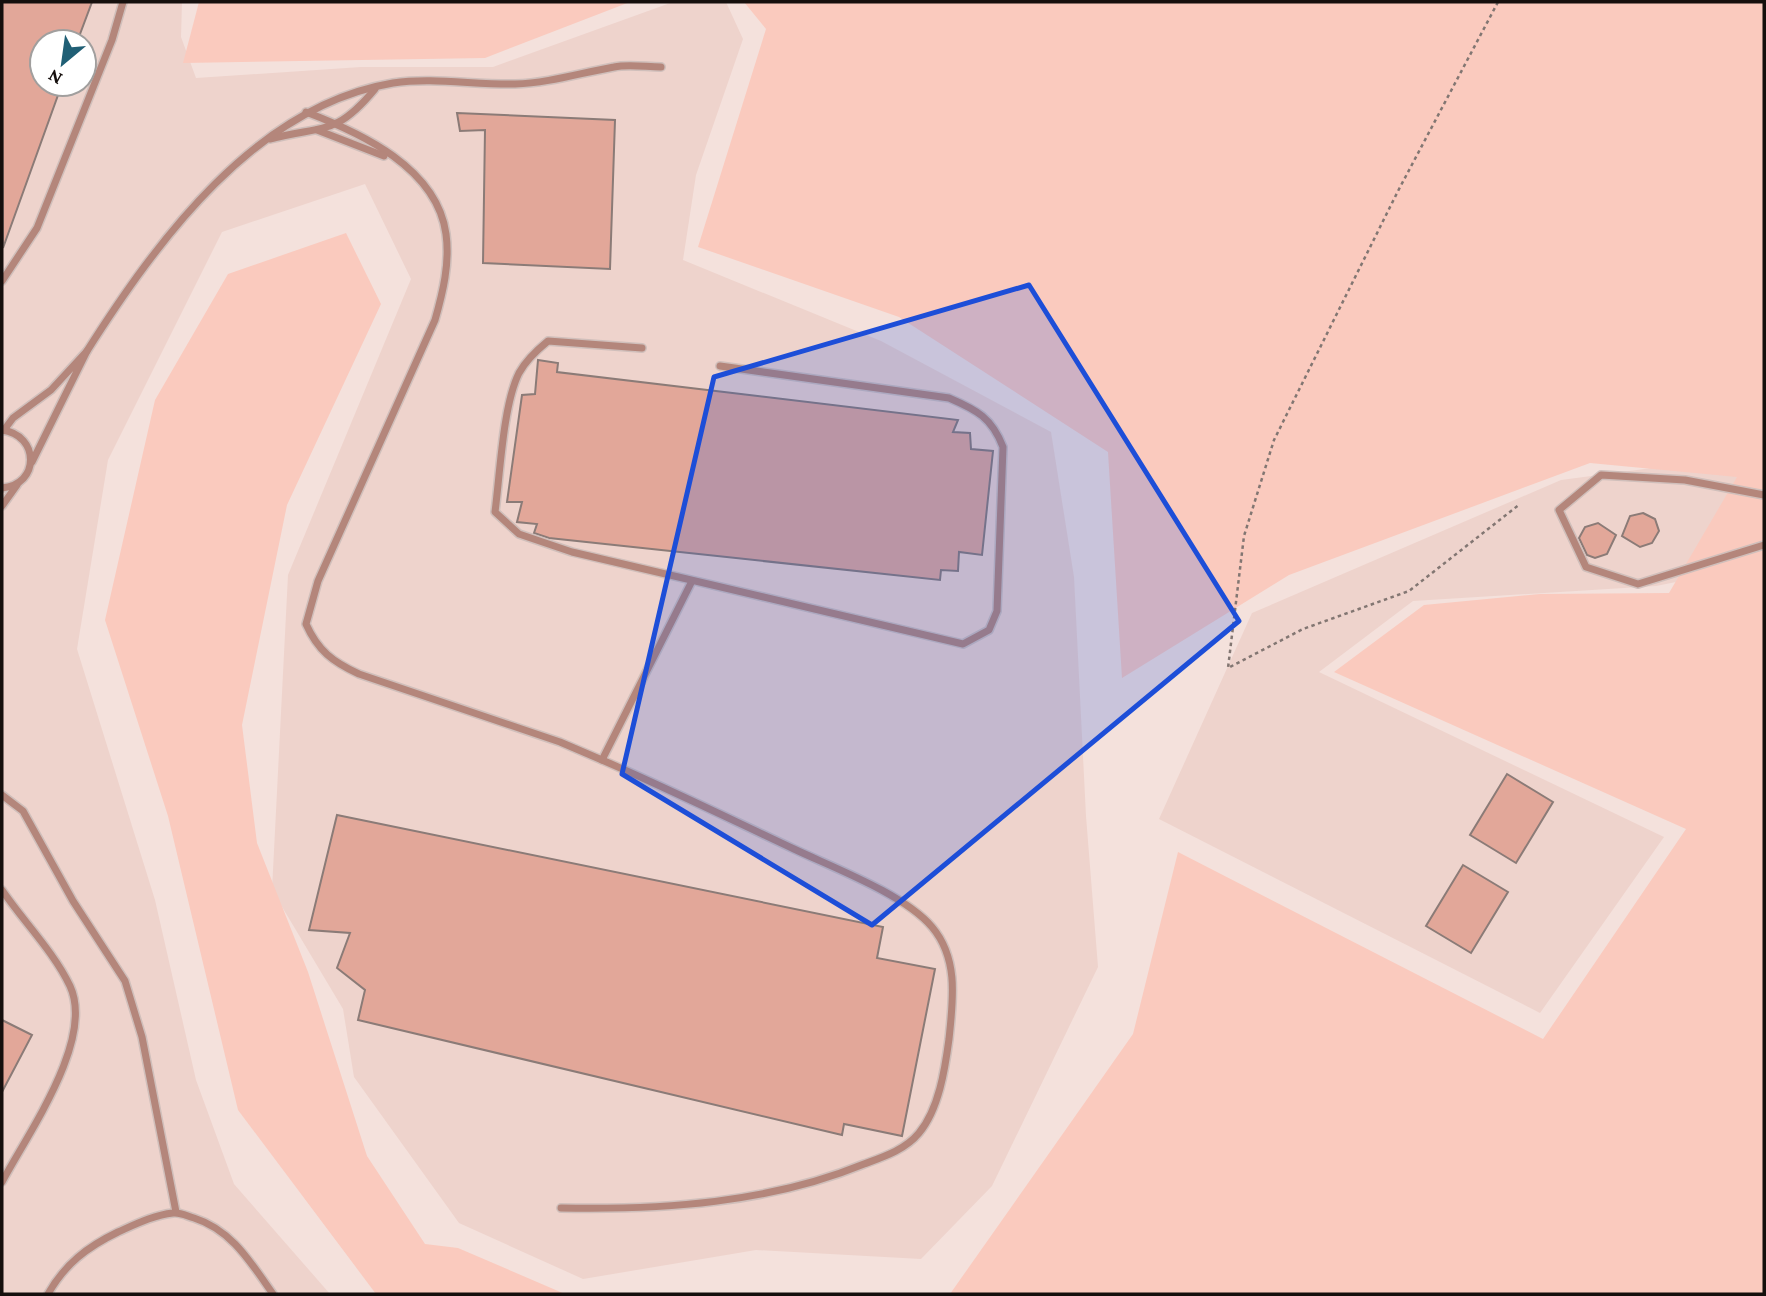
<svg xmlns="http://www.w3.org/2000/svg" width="1766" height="1296" font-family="'Crimson Pro',serif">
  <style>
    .built { fill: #eed3cc; fill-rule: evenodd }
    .green { fill: #facabe }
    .building { fill: #e2a799; stroke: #8b7b77; stroke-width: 2 }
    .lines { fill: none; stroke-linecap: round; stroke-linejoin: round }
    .lane-casing { stroke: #d0bfbb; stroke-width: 10 }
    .path { stroke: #827672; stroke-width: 2.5; stroke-dasharray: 3.5 3.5; stroke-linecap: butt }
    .lane { stroke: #b4867b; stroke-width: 7 }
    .marked { fill: #1d4ed8; fill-opacity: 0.2; stroke: #1d4ed8; stroke-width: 5; stroke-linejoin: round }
  </style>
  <rect width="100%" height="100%" fill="#f4e1dc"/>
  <g class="built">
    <path d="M2 2H182L181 37 196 78 361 67H493L673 2H726L743 39 696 175 683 260 881 341 1051 432 1074 577 1086 816 1098 967 992 1186 921 1259 756 1250 583 1279 459 1223 354 1077 343 1009 272 890 288 575 411 279 365 184 222 232 108 460 77 649 155 900 196 1080 234 1184 330 1294H2ZM42 42H84V84H42Z"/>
    <polygon points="1728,458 1764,479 1756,566 1656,586 1413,601 1319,672 1664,837 1540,1013 1159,819 1252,613 1561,480"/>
  </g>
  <g class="green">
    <polygon points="199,2 630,2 485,58 183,63"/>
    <polygon points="744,2 1764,2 1764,1294 950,1294 1133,1034 1178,852 1543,1039 1686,829 1334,672 1424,605 1540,594 1669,593 1737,477 1590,463 1289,575 1122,678 1108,452 899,317 698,247 766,29"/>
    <polygon points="346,233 381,304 287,505 242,725 257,843 308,972 367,1156 425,1244 458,1248 565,1294 376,1294 238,1110 168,816 105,620 155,400 228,274"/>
  </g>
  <g class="building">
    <polygon points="2,2 92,2 77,42 42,42 42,84 62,84 3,248"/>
    <polygon points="457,113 615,120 610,269 483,263 485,130 460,131"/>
    <polygon points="538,360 558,363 557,372 958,420 953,432 970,433 971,449 993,451 982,555 959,552 958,571 941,570 940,580 549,538 534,533 537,524 517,522 522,502 507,502 522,395 535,394"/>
    <polygon points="1643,513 1655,519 1659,531 1652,543 1640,547 1622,536 1630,516"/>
    <polygon points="1598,523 1616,535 1607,554 1595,558 1587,555 1579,538 1585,527"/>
    <polygon points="1507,774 1553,802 1516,863 1470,835"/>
    <polygon points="337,815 883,927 877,958 935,969 902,1136 844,1124 842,1135 358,1020 365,990 337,968 350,933 309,930"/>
    <polygon points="1463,865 1508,892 1471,953 1426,926"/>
    <polygon points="2,1020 32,1035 2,1092"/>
  </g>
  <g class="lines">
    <defs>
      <g id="lane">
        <path d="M306 112C361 133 437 168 446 234 450 263 443 292 435 320L318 581 306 624C318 651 333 662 359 674L560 742 602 760 692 581"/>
        <polyline points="317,130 384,156"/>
        <path d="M270 139C325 125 336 136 375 89"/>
        <polyline points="2,281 37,228 112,40 123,2"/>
        <path d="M642 348 548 341C537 350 526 360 519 373 503 405 500 474 495 512L519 534 572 552 963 644 989 630 997 611 1003 447C992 418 977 410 949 398L720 366"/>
        <path d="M87 351C157 241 255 106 393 83 433 77 475 85 515 84 549 83 580 73 614 67 629 64 646 67 661 67"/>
        <polyline points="4,430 13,418 51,390 87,351 32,462"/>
        <path d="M2 488C40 485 40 435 2 430"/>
        <polyline points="1764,495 1685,480 1601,475 1559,510 1586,567 1638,584 1764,545"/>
        <polyline points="2,506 17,485"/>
        <polyline points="2,795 23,811 73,901 125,981 142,1037 176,1212"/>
        <path d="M2 890C23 921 54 952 70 986 95 1040 28 1133 2 1182"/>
        <path d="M561 1208C663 1210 769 1203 864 1164 883 1157 905 1150 919 1133 939 1109 945 1069 949 1039 953 1000 959 959 932 927 904 894 834 868 794 849 730 819 667 788 602 760"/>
        <path d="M48 1294C65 1264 87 1247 118 1232 136 1224 154 1215 173 1213 180 1212 187 1216 194 1218 232 1230 251 1263 273 1294"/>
      </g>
    </defs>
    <use href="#lane" class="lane-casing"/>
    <polyline class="path" points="1498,2 1398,191 1274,440 1244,536 1228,668 1303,629 1409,591 1520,504"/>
    <use href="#lane" class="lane"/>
  </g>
  <path class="marked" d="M1029 285 1239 621 872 925 622 774 714 377Z"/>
  <rect width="1766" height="1296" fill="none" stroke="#150f0d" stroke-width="7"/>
  <g transform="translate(63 63) rotate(209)"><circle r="33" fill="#ffffff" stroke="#a19f9e" stroke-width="2"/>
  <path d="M0-5L12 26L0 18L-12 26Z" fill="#205f75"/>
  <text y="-10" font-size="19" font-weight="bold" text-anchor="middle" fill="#150f0d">N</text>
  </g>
</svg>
